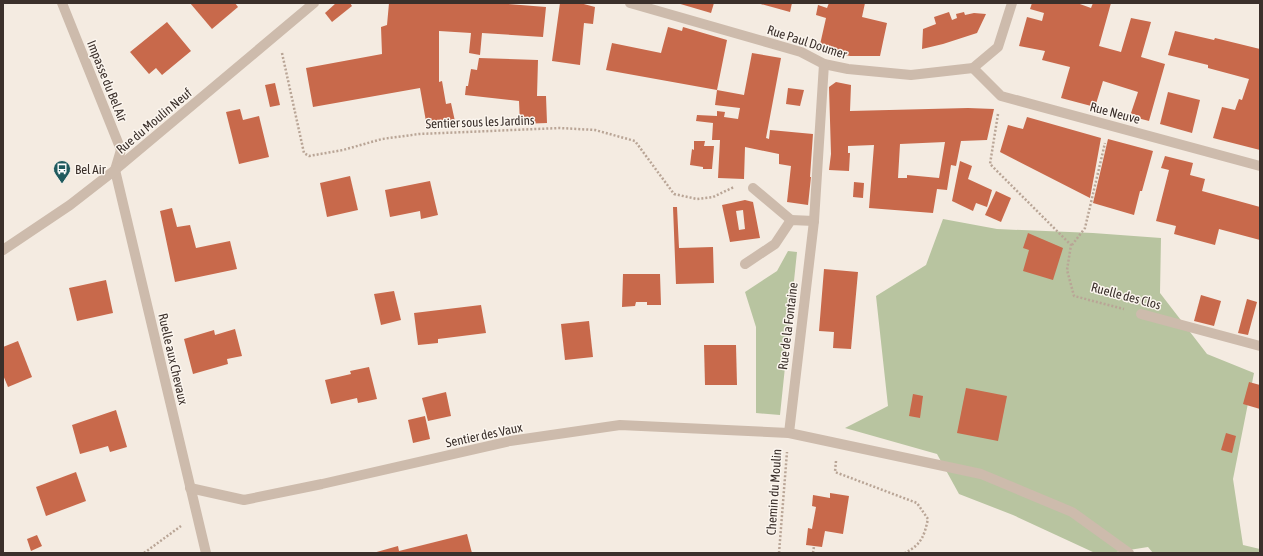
<svg xmlns="http://www.w3.org/2000/svg" width="1263" height="556" font-family="'Asap Condensed',sans-serif">
  <style>
    .green { fill: #b8c4a0 }
    .building { fill: #c8694b; fill-rule: evenodd }
    .lines { fill: none; stroke-linecap: round; stroke-linejoin: round }
    .path { stroke: #b9a596; stroke-width: 2.5; stroke-dasharray: 2 2; stroke-linecap: butt }
    .minor { stroke: #cdbbac; stroke-width: 10 }
    .labels { text-anchor: middle; dominant-baseline: central; stroke-width: 3; stroke-linejoin: round; paint-order: stroke }
    .street-label { font-size: 13px; fill: #3b302b; stroke: #fbf5ee }
    .poi-label { font-size: 13px; fill: #3b302b; stroke: #fbf5ee; text-anchor: start }
  </style>
  <rect width="100%" height="100%" fill="#f4ebe1"/>
  <g class="green">
    <polygon points="943,219 997,229 1093,233 1161,238 1160,293 1207,354 1254,373 1233,479 1243,545 1260,549 1260,553 1153,553 1148,547 1110,553 1095,553 1013,515 959,494 937,454 845,428 888,406 876,296 926,265"/>
    <polygon points="788,251 797,252 780,415 756,413 756,327 745,292 777,271"/>
  </g>
  <g class="building">
    <polygon points="190,3 235,3 238,7 212,29"/>
    <polygon points="336,3 350,3 352,6 332,22 325,13"/>
    <polygon points="389,3 497,3 546,7 543,37 482,33 480,55 469,53 471,33 439,31 439,82 442,81 446,104 451,103 456,126 427,127 420,88 313,107 306,68 382,54 381,27 387,25"/>
    <polygon points="560,3 580,3 595,7 593,24 584,23 580,65 552,61"/>
    <polygon points="677,3 714,3 711,13"/>
    <polygon points="757,3 792,3 790,12"/>
    <polygon points="829,3 865,3 862,17 887,23 880,56 850,56 819,49 826,18 816,15 818,5 827,8"/>
    <polygon points="1032,3 1077,3 1091,8 1093,3 1111,3 1099,46 1121,52 1131,18 1151,22 1141,57 1165,64 1149,121 1130,116 1138,92 1103,81 1095,107 1061,98 1070,67 1042,60 1045,51 1019,46 1027,17 1042,21 1044,13 1030,9"/>
    <polygon points="949,12 952,20 957,18 956,14 964,12 965,15 974,13 986,14 977,33 943,44 922,49 923,29 936,24 934,17"/>
    <polygon points="167,22 191,51 162,75 156,68 149,74 130,52"/>
    <polygon points="668,27 682,31 683,27 727,40 717,90 744,95 752,53 781,58 766,138 769,139 770,130 813,134 810,177 811,177 808,205 787,202 791,166 779,164 779,154 745,147 744,179 718,178 720,140 712,140 713,123 696,121 697,115 717,116 717,111 725,112 724,117 738,119 740,108 715,105 717,90 606,70 612,43 661,53"/>
    <polygon points="1175,31 1214,40 1215,38 1260,49 1260,150 1213,138 1222,107 1235,110 1239,99 1242,100 1249,79 1208,68 1208,65 1168,55"/>
    <polygon points="479,58 538,60 537,96 546,96 547,123 520,124 519,101 465,95 466,86 468,86 471,69 477,70"/>
    <path d="M836 82 851 85 850 111 968 108 994 109 987 140 961 141 956 166 951 165 947 190 937 189 933 213 869 208 874 145 848 146V153H850L849 171 829 170 831 154 829 87ZM945 142 939 178 907 175V178H898L900 144Z"/>
    <polygon points="275,83 280,105 270,107 265,85"/>
    <polygon points="788,88 804,90 800,106 786,104"/>
    <polygon points="1168,92 1200,100 1192,133 1160,124"/>
    <polygon points="240,109 243,120 259,116 269,157 239,164 226,112"/>
    <polygon points="1027,117 1101,138 1090,198 1000,152 1008,125 1023,129"/>
    <polygon points="1108,139 1153,151 1142,191 1140,191 1134,215 1093,203"/>
    <polygon points="694,141 705,141 704,146 714,146 712,169 703,169 703,167 690,165 692,149 694,150"/>
    <polygon points="1165,156 1193,163 1190,175 1205,179 1202,191 1260,207 1260,240 1219,229 1215,245 1174,234 1176,226 1156,221 1169,170 1161,168"/>
    <polygon points="960,161 972,166 968,179 992,190 987,207 976,203 973,211 952,201"/>
    <polygon points="350,176 358,210 327,217 320,183"/>
    <polygon points="430,181 438,215 421,219 420,211 390,217 385,190"/>
    <polygon points="854,182 864,183 863,198 853,197"/>
    <polygon points="996,191 1011,198 1001,222 985,215"/>
    <path d="M745 200 753 202 760 238 730 242 722 205ZM743 210 745 229 739 230 736 211Z"/>
    <polygon points="673,207 677,207 679,248 713,247 714,283 676,284"/>
    <polygon points="172,208 177,227 190,225 196,248 230,241 237,269 175,282 160,211"/>
    <polygon points="1028,233 1063,248 1053,280 1023,271 1029,250 1023,248"/>
    <polygon points="824,269 858,272 851,349 833,348 834,332 819,331"/>
    <polygon points="623,274 660,274 661,305 647,305 647,302 636,302 635,306 622,307"/>
    <polygon points="106,280 113,313 77,321 69,288"/>
    <polygon points="394,291 401,320 381,325 374,294"/>
    <polygon points="1201,295 1221,301 1214,326 1194,321"/>
    <polygon points="1247,299 1257,302 1248,335 1238,333"/>
    <polygon points="481,305 486,333 438,339 438,343 418,345 414,313"/>
    <polygon points="589,321 593,357 565,360 561,324"/>
    <polygon points="235,329 242,356 227,359 228,364 193,374 184,339 214,330 215,335"/>
    <polygon points="18,341 32,377 8,387 3,375 3,347"/>
    <polygon points="704,345 736,345 737,385 705,385"/>
    <polygon points="369,367 377,399 358,403 357,398 331,404 325,380 351,374 350,371"/>
    <polygon points="1249,382 1260,385 1260,409 1243,404"/>
    <polygon points="966,388 1007,396 998,441 957,433"/>
    <polygon points="446,392 451,416 428,421 422,398"/>
    <polygon points="913,394 923,396 920,418 909,416"/>
    <polygon points="116,410 127,447 110,452 108,446 80,454 72,425"/>
    <polygon points="425,416 430,439 413,443 408,420"/>
    <polygon points="1226,433 1236,436 1232,453 1221,450"/>
    <polygon points="76,472 86,501 46,516 36,487"/>
    <polygon points="830,493 849,496 843,534 825,531 822,547 806,545 808,528 812,529 816,507 812,506 813,495 830,498"/>
    <polygon points="467,534 472,553 373,553 398,546 399,551"/>
    <polygon points="37,535 42,546 31,551 27,539"/>
  </g>
  <g class="lines">
    <g class="path">
      <polyline points="282,53 304,153 309,156 343,150 382,139 419,134 560,128 595,130 635,141 674,194 697,199 713,197 734,187"/>
      <polyline points="998,114 990,164 1071,245 1067,270 1074,296 1124,309"/>
      <polyline points="1072,245 1085,228 1105,143"/>
      <path d="M836 461 835 472 917 503 928 519C924 536 922 544 905 553"/>
      <polyline points="144,553 181,526"/>
      <polyline points="779,553 787,452"/>
      <polyline points="813,553 814,546"/>
    </g>
    <g class="minor">
      <polyline points="62,3 121,150 115,170 206,553"/>
      <polyline points="630,3 801,52 824,64 848,69 911,75 973,68 998,47 1012,3"/>
      <polyline points="973,68 1001,96 1260,166"/>
      <polyline points="753,188 791,220"/>
      <polyline points="3,250 70,205 115,170 314,3"/>
      <polyline points="745,264 775,244 791,220 814,221"/>
      <polyline points="1141,314 1260,346"/>
      <polyline points="789,433 814,221 824,64"/>
      <polyline points="190,488 244,500 322,484 510,441 620,425 789,433 981,474 1072,512 1129,553"/>
    </g>
  </g>
  <defs>
    <symbol id="bus-pin" viewBox="-11 -11 22 30"><path d="M0 17L-7.5 6A9.5 9.5 0 1 1 7.5 6Z" fill="#1f5a5e" stroke="#fbf5ee"/><path d="M-5-6H5V4H4V6H2V4H-2V6H-4V4H-5ZM-3.5-4V0h7V-4ZM-3.5 1.2v1.5H-2V1.2ZM2 1.2v1.5H3.5V1.2Z" fill="#fff"/></symbol>
  </defs>
  <g fill-rule="evenodd">
    <use href="#bus-pin" x="52" y="159" width="20" height="27"/>
  </g>
  <g class="labels">
    <g class="street-label">
      <text transform="translate(807 42) rotate(18)">Rue Paul Doumer</text>
      <text transform="translate(107 81) rotate(68)">Impasse du Bel Air</text>
      <text transform="translate(1115 113) rotate(15)">Rue Neuve</text>
      <text transform="translate(154 121) rotate(-40)">Rue du Moulin Neuf</text>
      <text transform="translate(480 122) rotate(-2)">Sentier sous les Jardins</text>
      <text transform="translate(1126 296) rotate(15)">Ruelle des Clos</text>
      <text transform="translate(788 326) rotate(-83)">Rue de la Fontaine</text>
      <text transform="translate(173 359) rotate(77)">Ruelle aux Chevaux</text>
      <text transform="translate(484 435) rotate(-12)">Sentier des Vaux</text>
      <text transform="translate(774 492) rotate(-86)">Chemin du Moulin</text>
    </g>
    <g class="poi-label">
      <text x="75" y="169">Bel Air</text>
    </g>
  </g>
  <rect width="1263" height="556" fill="none" stroke="#3b302b" stroke-width="8"/>
</svg>
